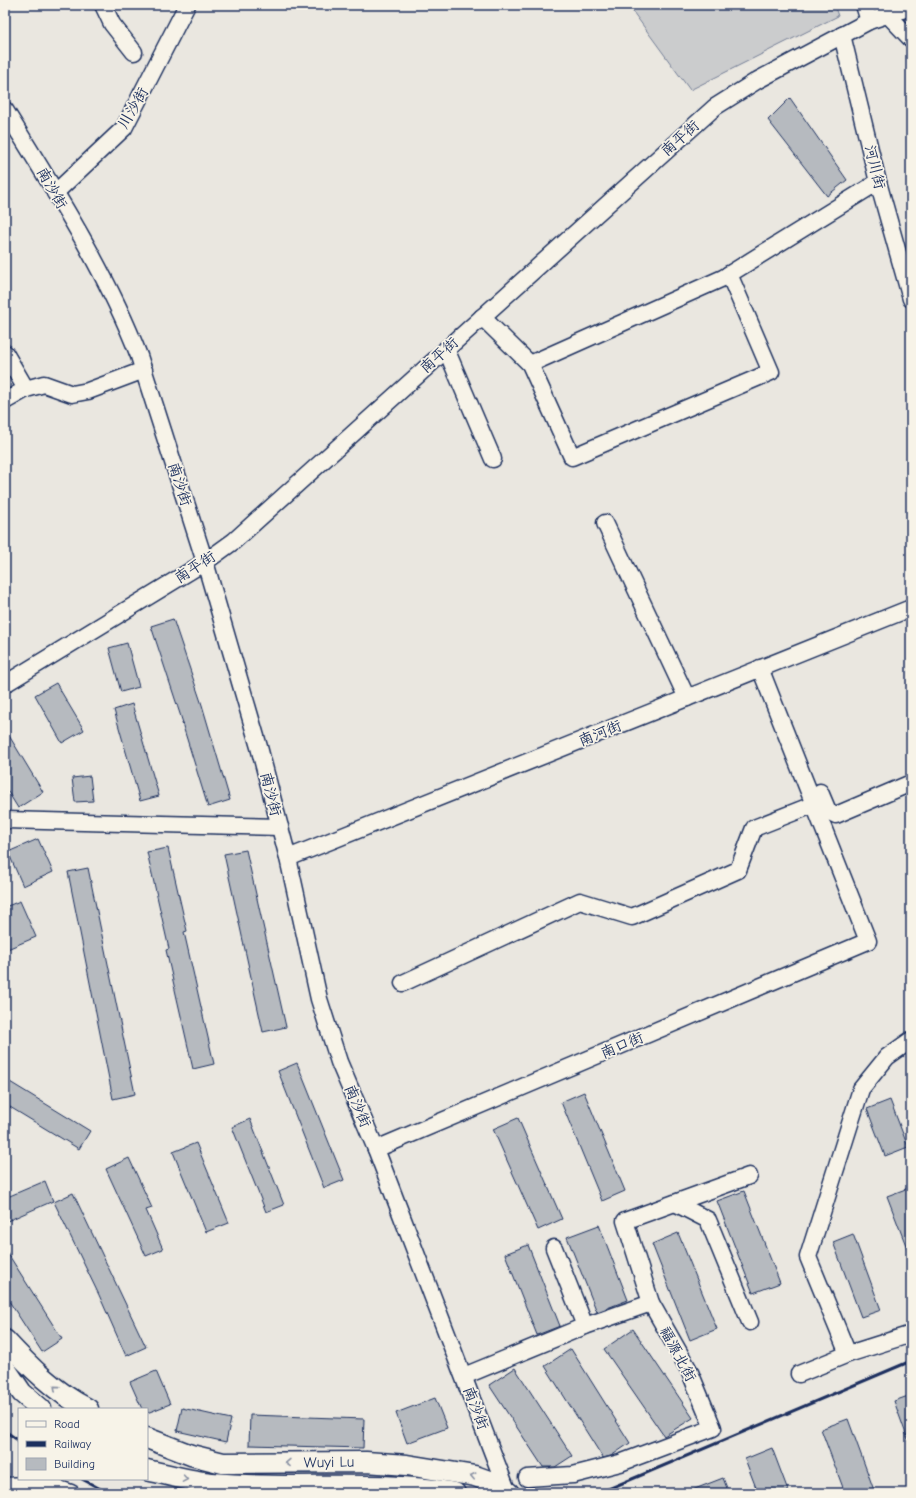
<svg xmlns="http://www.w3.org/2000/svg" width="916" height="1498" font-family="'Comic Neue','LXGW WenKai TC',sans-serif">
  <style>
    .grass { fill: #cbcccd; stroke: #737e96 }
    .building { fill: #b6babf; stroke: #1b2f5e }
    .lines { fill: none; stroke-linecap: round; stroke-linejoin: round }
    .minor-casing { stroke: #1b2f5e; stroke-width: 19 }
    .major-casing { stroke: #1b2f5e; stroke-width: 23 }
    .minor { stroke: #f7f3e8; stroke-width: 16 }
    .major { stroke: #f7f3e8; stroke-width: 20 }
    .rail { stroke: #1b2f5e; stroke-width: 3 }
    .oneway { stroke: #8991a3 }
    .labels { text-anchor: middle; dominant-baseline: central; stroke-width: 3.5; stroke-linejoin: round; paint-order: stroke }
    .street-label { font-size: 15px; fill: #1b2f5e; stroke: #f7f3e8 }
  </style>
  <rect width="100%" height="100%" fill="#eae7e0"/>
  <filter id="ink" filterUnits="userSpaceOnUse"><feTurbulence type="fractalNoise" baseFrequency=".025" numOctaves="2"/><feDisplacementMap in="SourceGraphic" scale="8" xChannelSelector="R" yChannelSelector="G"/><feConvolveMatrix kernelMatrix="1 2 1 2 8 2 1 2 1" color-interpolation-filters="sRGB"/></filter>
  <g filter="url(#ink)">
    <polygon class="grass" points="628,5 834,5 838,16 690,90"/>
    <g class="building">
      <polygon points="790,98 847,180 827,196 768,120"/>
      <polygon points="173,619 202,705 230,800 208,807 182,723 183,723 151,626"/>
      <polygon points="127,643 139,687 121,692 109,648"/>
      <polygon points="56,683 84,730 62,743 35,695"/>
      <polygon points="132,704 159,796 140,801 114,710"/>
      <polygon points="5,729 43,792 18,808 5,787"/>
      <polygon points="90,776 93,801 75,802 72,778"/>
      <polygon points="38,839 53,872 23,886 8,852"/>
      <polygon points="168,848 187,931 184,932 214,1064 193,1069 166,950 169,949 147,852"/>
      <polygon points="246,850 286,1027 263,1032 224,854"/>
      <polygon points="88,868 135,1094 113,1099 68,872"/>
      <polygon points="20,901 36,937 5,950 5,907"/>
      <polygon points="297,1063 344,1180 324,1188 278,1071"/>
      <polygon points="5,1079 90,1131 79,1149 5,1104"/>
      <polygon points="584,1092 625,1191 602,1201 561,1102"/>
      <polygon points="890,1100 908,1147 885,1156 867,1109"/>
      <polygon points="518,1118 562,1219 538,1230 493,1129"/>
      <polygon points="250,1119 284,1205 266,1212 232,1127"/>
      <polygon points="196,1143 229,1223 206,1232 173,1152"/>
      <polygon points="129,1158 152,1208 146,1210 163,1249 146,1256 106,1169"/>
      <polygon points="45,1181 53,1201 5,1222 5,1198"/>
      <polygon points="911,1187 911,1256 910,1256 887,1196"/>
      <polygon points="744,1191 780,1283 753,1293 717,1201"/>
      <polygon points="73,1193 146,1347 126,1356 99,1295 54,1202"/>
      <polygon points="599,1225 628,1300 597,1312 567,1237"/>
      <polygon points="678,1233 717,1329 690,1340 652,1244"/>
      <polygon points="853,1234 881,1310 861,1317 833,1242"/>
      <polygon points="528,1245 560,1326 537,1335 505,1254"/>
      <polygon points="5,1249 62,1339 42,1352 5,1295"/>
      <polygon points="633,1329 693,1418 664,1436 604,1349"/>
      <polygon points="571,1349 630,1443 611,1456 603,1458 545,1366"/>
      <polygon points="515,1368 572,1456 555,1467 543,1467 489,1385"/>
      <polygon points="156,1371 170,1404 147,1413 147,1409 142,1409 130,1382"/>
      <polygon points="911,1395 911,1444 910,1445 894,1401"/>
      <polygon points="435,1398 447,1428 407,1443 396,1413"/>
      <polygon points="182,1408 231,1419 226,1442 177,1431"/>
      <polygon points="250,1415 364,1419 363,1448 249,1445"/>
      <polygon points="848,1419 875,1493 845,1493 821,1429"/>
      <polygon points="772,1448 789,1493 758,1493 745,1459"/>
      <polygon points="723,1478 729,1493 688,1493 687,1492"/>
    </g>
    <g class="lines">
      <defs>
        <g id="minor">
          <polyline points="103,5 112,24 134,52"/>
          <polyline points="864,5 869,21"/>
          <polyline points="888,15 911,39"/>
          <polyline points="842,35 878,182 911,299"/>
          <path d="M5 110C53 188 106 270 139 356L205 562 259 747 288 858 319 999 339 1062 376 1149 508 1493"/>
          <polyline points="55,193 124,128 187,5"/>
          <polyline points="482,317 530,364 572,457 771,372 729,274"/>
          <polyline points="446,349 493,459"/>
          <polyline points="5,353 26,389"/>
          <polyline points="530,364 723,278 878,182"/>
          <polyline points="5,401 26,389 44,384 72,394 88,391 144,370"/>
          <polyline points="605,523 687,698"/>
          <polyline points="5,684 205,562 234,541 715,107 758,80 869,21 911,7"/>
          <polyline points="820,792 828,811 836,815 911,783"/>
          <polyline points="5,820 280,827"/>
          <polyline points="288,858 911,608"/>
          <polyline points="403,983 580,901 632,917 738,870 754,828 815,804"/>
          <polyline points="376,1149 868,941 760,668"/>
          <polyline points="675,1203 708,1220 750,1322"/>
          <polyline points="585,1326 651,1303"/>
          <polyline points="848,1354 808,1257 861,1089 887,1057 911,1040"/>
          <polyline points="799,1374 848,1354 911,1334"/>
          <polyline points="464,1376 585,1326 554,1248"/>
          <polyline points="527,1478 573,1475 620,1463 713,1428 689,1370 651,1303 625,1221 749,1176"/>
          <polyline points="45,1484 71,1493"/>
          <polyline points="5,1486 45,1484 49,1479"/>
        </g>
        <g id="major">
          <path d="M5 1340C29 1366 56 1393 88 1409"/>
          <polyline points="5,1368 22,1393 41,1409"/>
          <polyline points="147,1438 191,1455 223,1463 366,1462 407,1465 475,1476 489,1481 509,1493"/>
          <path d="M147 1470C169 1475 190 1481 212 1483 293 1491 375 1479 455 1493"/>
        </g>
      </defs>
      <use href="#minor" class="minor-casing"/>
      <use href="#major" class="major-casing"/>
      <use href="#minor" class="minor"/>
      <use href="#major" class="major"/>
      <g class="rail">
        <polyline points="5,1431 19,1441"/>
        <polyline points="82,1479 108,1493"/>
        <polyline points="599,1493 911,1361"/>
      </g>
    </g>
    <defs><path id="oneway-chevron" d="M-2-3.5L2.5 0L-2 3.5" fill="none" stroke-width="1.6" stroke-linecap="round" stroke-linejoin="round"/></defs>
    <g class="oneway">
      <use href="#oneway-chevron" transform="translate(56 1388) rotate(-139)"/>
      <use href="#oneway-chevron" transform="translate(288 1463) rotate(179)"/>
      <use href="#oneway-chevron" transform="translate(473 1476) rotate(-167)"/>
      <use href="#oneway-chevron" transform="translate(185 1479) rotate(10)"/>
    </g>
  </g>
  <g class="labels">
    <g class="street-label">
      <text transform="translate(133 108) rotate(-60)">川沙街</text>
      <text transform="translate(680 138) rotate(-42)">南平街</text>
      <text transform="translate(875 167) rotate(76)">河川街</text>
      <text transform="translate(52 188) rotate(60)">南沙街</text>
      <text transform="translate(439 355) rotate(-42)">南平街</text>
      <text transform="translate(180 484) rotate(72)">南沙街</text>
      <text transform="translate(195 567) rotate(-33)">南平街</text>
      <text transform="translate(600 733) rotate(-22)">南河街</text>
      <text transform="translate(271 794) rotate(76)">南沙街</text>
      <text transform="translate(622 1045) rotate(-23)">南口街</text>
      <text transform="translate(358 1106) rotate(67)">南沙街</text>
      <text transform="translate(678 1354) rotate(62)">福源北街</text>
      <text transform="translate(476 1408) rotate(69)">南沙街</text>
      <text transform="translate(329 1462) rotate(-1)">Wuyi Lu</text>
    </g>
  </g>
  <rect width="916" height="1498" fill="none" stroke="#f7f3e8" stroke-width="20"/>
  <rect x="10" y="10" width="896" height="1478" fill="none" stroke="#1b2f5e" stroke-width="1.5" filter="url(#ink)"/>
  <rect x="18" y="1408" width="130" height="72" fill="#f7f3e8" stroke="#9fa5b1"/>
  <rect x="26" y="1421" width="20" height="6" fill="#f7f3e8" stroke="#9fa5b1"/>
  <text x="54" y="1428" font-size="12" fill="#1b2f5e">Road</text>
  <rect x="26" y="1441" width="20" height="6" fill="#1b2f5e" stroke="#9fa5b1"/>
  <text x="54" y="1448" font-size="12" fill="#1b2f5e">Railway</text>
  <rect x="26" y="1458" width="20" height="12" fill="#b6babf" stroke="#9fa5b1"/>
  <text x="54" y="1468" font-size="12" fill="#1b2f5e">Building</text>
</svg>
